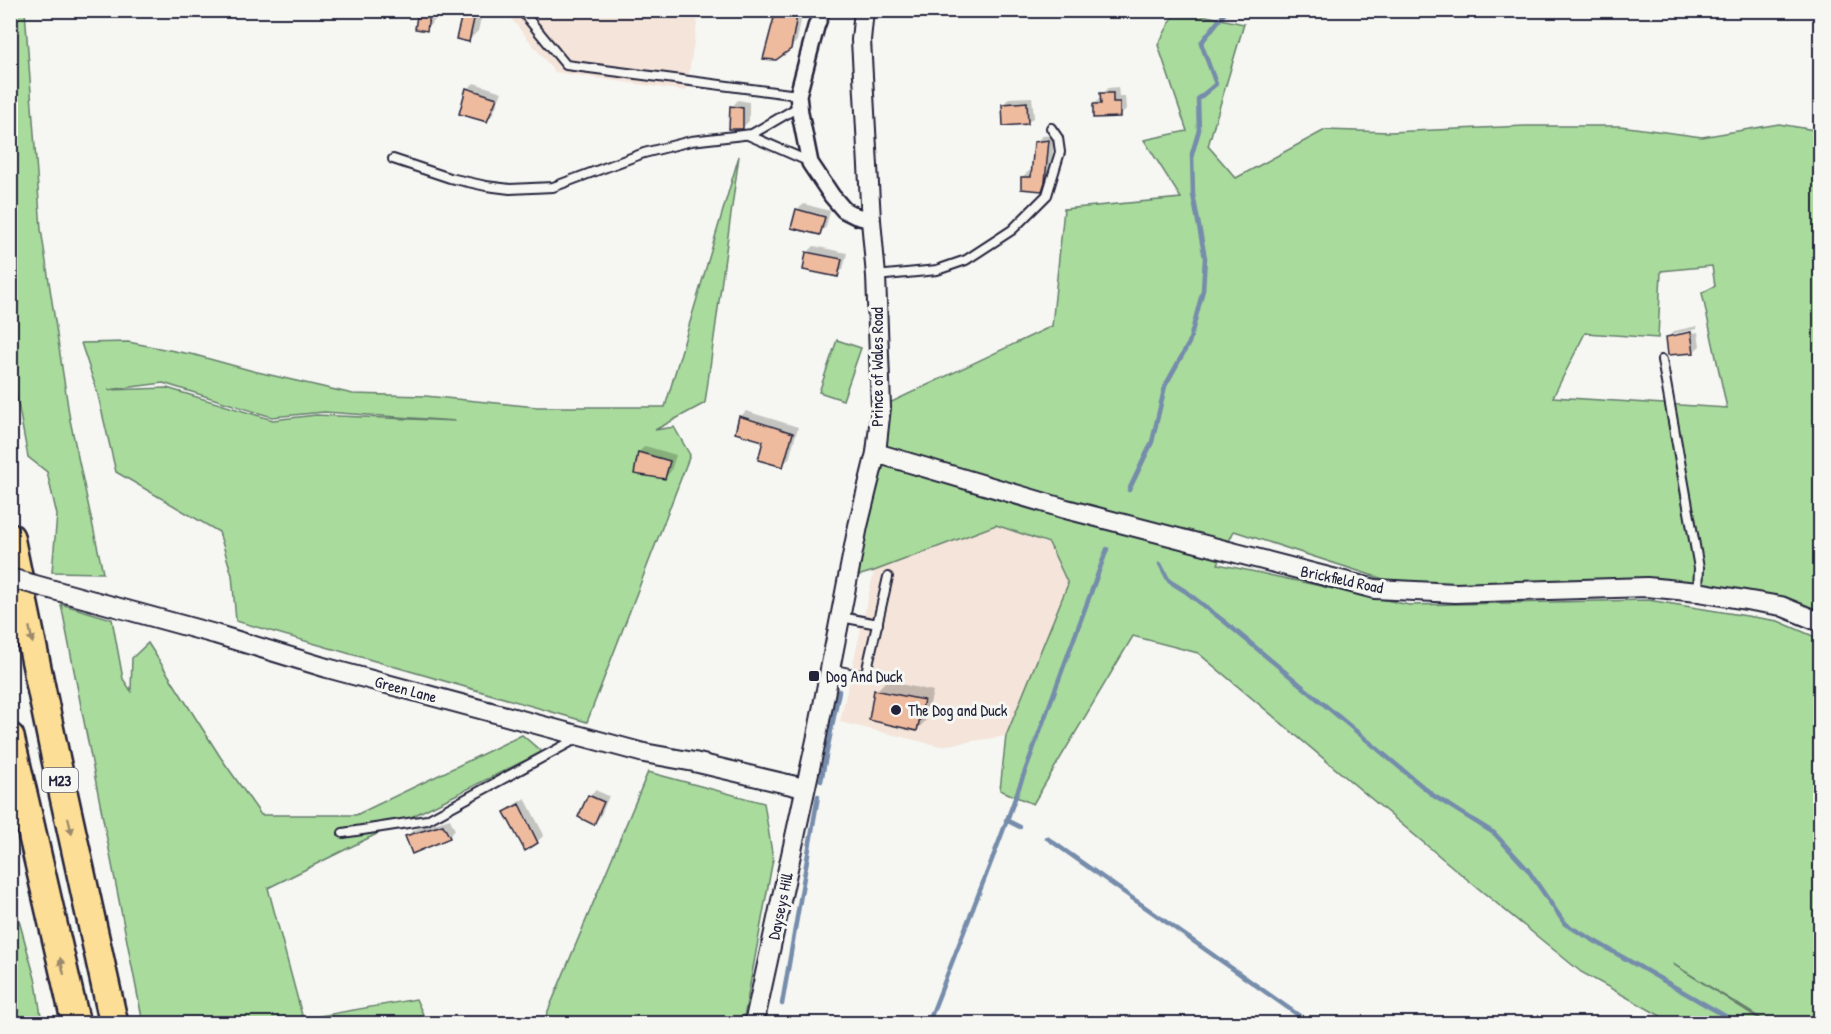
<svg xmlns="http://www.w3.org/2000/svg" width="1831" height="1034" font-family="'Patrick Hand',sans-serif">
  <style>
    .built { fill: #f4e4d9 }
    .green { fill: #a8db9c; stroke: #657e6c; stroke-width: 1.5; fill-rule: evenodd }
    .shadow { fill: #0003 }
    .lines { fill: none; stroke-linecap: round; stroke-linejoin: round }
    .stream { stroke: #758cab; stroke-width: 4.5 }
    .building { fill: #eebb9f; stroke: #22223b; stroke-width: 1.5 }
    .service-casing { stroke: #22223b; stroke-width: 12 }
    .minor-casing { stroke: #22223b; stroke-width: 20 }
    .tertiary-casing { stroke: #22223b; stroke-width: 22 }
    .motorway-casing { stroke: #22223b; stroke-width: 32 }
    .service { stroke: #f6f6f2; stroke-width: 8 }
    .minor { stroke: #f6f6f2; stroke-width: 15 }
    .tertiary { stroke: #f6f6f2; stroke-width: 18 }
    .motorway { stroke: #fdde96; stroke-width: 27 }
    .tertiary-bridge-casing { stroke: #22223b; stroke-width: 22; stroke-linecap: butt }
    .tertiary-bridge { stroke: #f6f6f2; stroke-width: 18 }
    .oneway { fill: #9a896d }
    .poi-dot { fill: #22223b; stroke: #f6f6f2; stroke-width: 2 }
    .labels { text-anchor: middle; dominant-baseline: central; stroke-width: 6; stroke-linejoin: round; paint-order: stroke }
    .shield { fill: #f6f6f2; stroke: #626272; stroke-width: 1.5 }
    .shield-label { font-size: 15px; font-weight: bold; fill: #22223b }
    .street-label { font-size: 16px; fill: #22223b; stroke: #f6f6f2 }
    .poi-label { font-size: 16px; fill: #22223b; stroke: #f6f6f2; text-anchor: start }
  </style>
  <rect width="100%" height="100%" fill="#f6f6f2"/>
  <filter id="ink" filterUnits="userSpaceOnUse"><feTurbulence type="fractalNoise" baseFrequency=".0167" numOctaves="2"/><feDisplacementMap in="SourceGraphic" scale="12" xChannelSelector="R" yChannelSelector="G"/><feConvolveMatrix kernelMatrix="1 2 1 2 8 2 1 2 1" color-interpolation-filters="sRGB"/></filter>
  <g filter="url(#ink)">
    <g class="built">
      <polygon points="505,11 699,11 686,91 555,72"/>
      <polygon points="996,525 1049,543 1068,584 1006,736 940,746 840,722 874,571"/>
    </g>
    <g class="green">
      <polygon points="10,11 25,11 41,229 70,420 103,573 52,572 57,515 47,472 28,457 10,361"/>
      <path d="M1176 11H1183L1244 24 1208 146 1236 178 1325 130 1390 132 1525 126H1620L1702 137 1779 124 1820 131V622L1698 592 1375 589 1383 579 1234 531 1218 564 1409 605 1648 600 1778 621 1820 639V1023H1768L1673 964 1766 1023H1673L1581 972 1468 880 1198 653 1133 636 1033 804 1000 790 1006 736 1068 584 1049 543 996 525 874 571 847 579 881 407 1052 326 1064 209 1181 198 1144 140 1187 131 1158 45ZM1712 266 1715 286 1702 293 1727 408 1553 397 1585 333 1658 338 1661 271Z"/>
      <path d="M739 156 705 403 655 430 674 427 690 455 587 722 236 621 232 575 219 532 116 472 97 391 81 343 128 342 195 355 253 371 353 394 425 396 537 407H665ZM163 383 272 417 324 412 456 421 316 415 273 420 167 388 108 390Z"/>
      <polygon points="837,340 861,348 843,400 819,392"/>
      <polygon points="61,604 112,619 123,679 131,691 132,658 148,643 221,758 261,815 356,815 522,735 542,752 268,888 303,1019 416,999 427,1023 143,1023"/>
      <polygon points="648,772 764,803 773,859 743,1023 543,1023"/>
      <polygon points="10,888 36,982 42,1023 11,1023"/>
    </g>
    <g class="shadow">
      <polygon points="420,10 483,10 478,31 469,40 463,16 437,11 435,20 426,29"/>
      <polygon points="781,10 803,10 797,41 790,48"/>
      <polygon points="474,83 502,92 493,114 487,121 467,89"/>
      <polygon points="1118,87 1119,96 1125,96 1126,109 1119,116 1094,105 1108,88"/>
      <polygon points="1032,97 1034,117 1027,123 1003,105 1009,98"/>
      <polygon points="738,100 749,102 749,121 743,127 732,107"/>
      <polygon points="1054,135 1051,174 1048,183 1041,189 1022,177 1029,171 1033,171 1035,143 1042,136"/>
      <polygon points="804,204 830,211 826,227 819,234 797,210"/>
      <polygon points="814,246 847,253 843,269 837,276 804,269 808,252"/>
      <polygon points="1697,326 1697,329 1672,334 1672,337 1698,332 1700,346 1693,352 1668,337 1674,331"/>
      <polygon points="746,411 798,427 789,459 782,465 765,440 740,417"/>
      <polygon points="645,446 676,455 671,471 665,478 639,452"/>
      <polygon points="886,681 933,691 926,720 917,730 876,691"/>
      <polygon points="595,790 609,796 600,817 594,823 589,796"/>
      <polygon points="525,798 544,835 537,842 506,812 512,806"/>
      <polygon points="450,819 455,830 449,837 407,837 413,830"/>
    </g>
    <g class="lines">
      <g class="stream">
        <polyline points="1129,490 1152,442 1165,386 1189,343 1203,290 1205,258 1193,195 1192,154 1199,130 1198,99 1216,84 1201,43 1227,10"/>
        <polyline points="1160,564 1169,581 1185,591 1225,622 1434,796 1494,833 1528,870 1565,924 1739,1024"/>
        <polyline points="821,781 839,691"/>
        <polyline points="1006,820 1020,827"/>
        <polyline points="1047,838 1311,1024"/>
        <polyline points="782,1004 818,796"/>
        <polyline points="928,1024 1000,839 1107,549"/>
      </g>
    </g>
    <g class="building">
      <polygon points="418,10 430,10 427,31 415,29"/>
      <polygon points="463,10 476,10 469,42 456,39"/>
      <polygon points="776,10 798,10 791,49 776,60 763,59"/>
      <polygon points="466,88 497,98 487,122 459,114"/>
      <polygon points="1100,93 1113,93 1113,102 1120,102 1120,117 1093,118 1093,104 1101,104"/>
      <polygon points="1027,102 1028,124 1003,126 1002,104"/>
      <polygon points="730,106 743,108 743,129 729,129"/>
      <polygon points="1049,140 1045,182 1042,191 1021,189 1021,177 1031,177 1034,142"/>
      <polygon points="796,209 825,217 820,235 791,228"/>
      <polygon points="806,252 842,259 838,277 803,270"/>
      <polygon points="1691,332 1694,353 1668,355 1666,337"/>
      <polygon points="739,416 793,433 783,467 758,460 763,441 735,433"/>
      <polygon points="638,452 670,461 665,479 634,474"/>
      <polygon points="874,690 924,700 917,731 869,720"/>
      <polygon points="588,795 604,802 594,825 578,817"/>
      <polygon points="519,804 538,843 525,851 504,812"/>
      <polygon points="443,825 450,838 412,854 405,836"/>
    </g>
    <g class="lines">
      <defs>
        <g id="service">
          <polyline points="521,10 566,65 798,95"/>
          <polyline points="748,135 810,162"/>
          <polyline points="393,159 450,178 486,186 510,189 553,187 644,153 691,141 752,134 800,106"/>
          <polyline points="876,276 937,270 966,260 1012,230 1047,195 1060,152 1058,138 1051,128"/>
          <polyline points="1662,360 1699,568 1698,592"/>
          <polyline points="841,617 878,624"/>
          <polyline points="831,669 858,675 866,673 888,577"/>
          <polyline points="343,833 427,820 578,738"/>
        </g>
        <polyline id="minor" points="822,10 816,27 798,95 800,113 810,163 832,196 844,210 856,216 871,220"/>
        <g id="tertiary">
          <polyline points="876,453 1066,509 1375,589 1455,593 1647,587 1698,592 1781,606 1820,622"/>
          <polyline points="94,601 215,634 327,668 644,753 694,762 804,788"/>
          <polyline points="754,1024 817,736 858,526 876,453 881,407 876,276 871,220 861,40 864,10"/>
        </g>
        <g id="motorway">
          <polyline points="10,537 56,760 114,1024"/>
          <polyline points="10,737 76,1024"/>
        </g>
      </defs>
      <use href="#service" class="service-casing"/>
      <use href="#minor" class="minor-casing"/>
      <use href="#tertiary" class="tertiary-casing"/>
      <use href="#motorway" class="motorway-casing"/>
      <use href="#service" class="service"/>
      <use href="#minor" class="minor"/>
      <use href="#tertiary" class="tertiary"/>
      <use href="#motorway" class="motorway"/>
      <defs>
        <polyline id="tertiary-bridge" points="10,578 94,601"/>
      </defs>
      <use href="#tertiary-bridge" class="tertiary-bridge-casing"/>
      <use href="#tertiary-bridge" class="tertiary-bridge"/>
    </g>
    <defs><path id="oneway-solid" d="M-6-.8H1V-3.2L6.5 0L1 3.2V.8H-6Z" transform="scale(1.5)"/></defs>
    <g class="oneway">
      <use href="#oneway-solid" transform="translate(31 635) rotate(79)"/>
      <use href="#oneway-solid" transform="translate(70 826) rotate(78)"/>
      <use href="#oneway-solid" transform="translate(62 966) rotate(-103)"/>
    </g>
  </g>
  <g class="poi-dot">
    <rect x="808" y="670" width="12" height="12" rx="3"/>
    <circle cx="896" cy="710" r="6"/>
  </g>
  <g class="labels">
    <rect class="shield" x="42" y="768" width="36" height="24" rx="4.5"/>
    <g class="shield-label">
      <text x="60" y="780">M23</text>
    </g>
    <g class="street-label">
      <text transform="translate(877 367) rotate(-90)">Prince of Wales Road</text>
      <text transform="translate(1342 579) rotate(12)">Brickfield Road</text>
      <text transform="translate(406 689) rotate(15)">Green Lane</text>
      <text transform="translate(780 906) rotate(-78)">Dayseys Hill</text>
    </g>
    <g class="poi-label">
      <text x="826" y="676">Dog And Duck</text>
      <text x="908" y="710">The Dog and Duck</text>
    </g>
  </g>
  <rect width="1831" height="1034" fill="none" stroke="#f6f6f2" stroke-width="36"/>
  <rect x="18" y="18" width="1795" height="998" fill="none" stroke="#22223b" stroke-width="2" filter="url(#ink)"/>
</svg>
